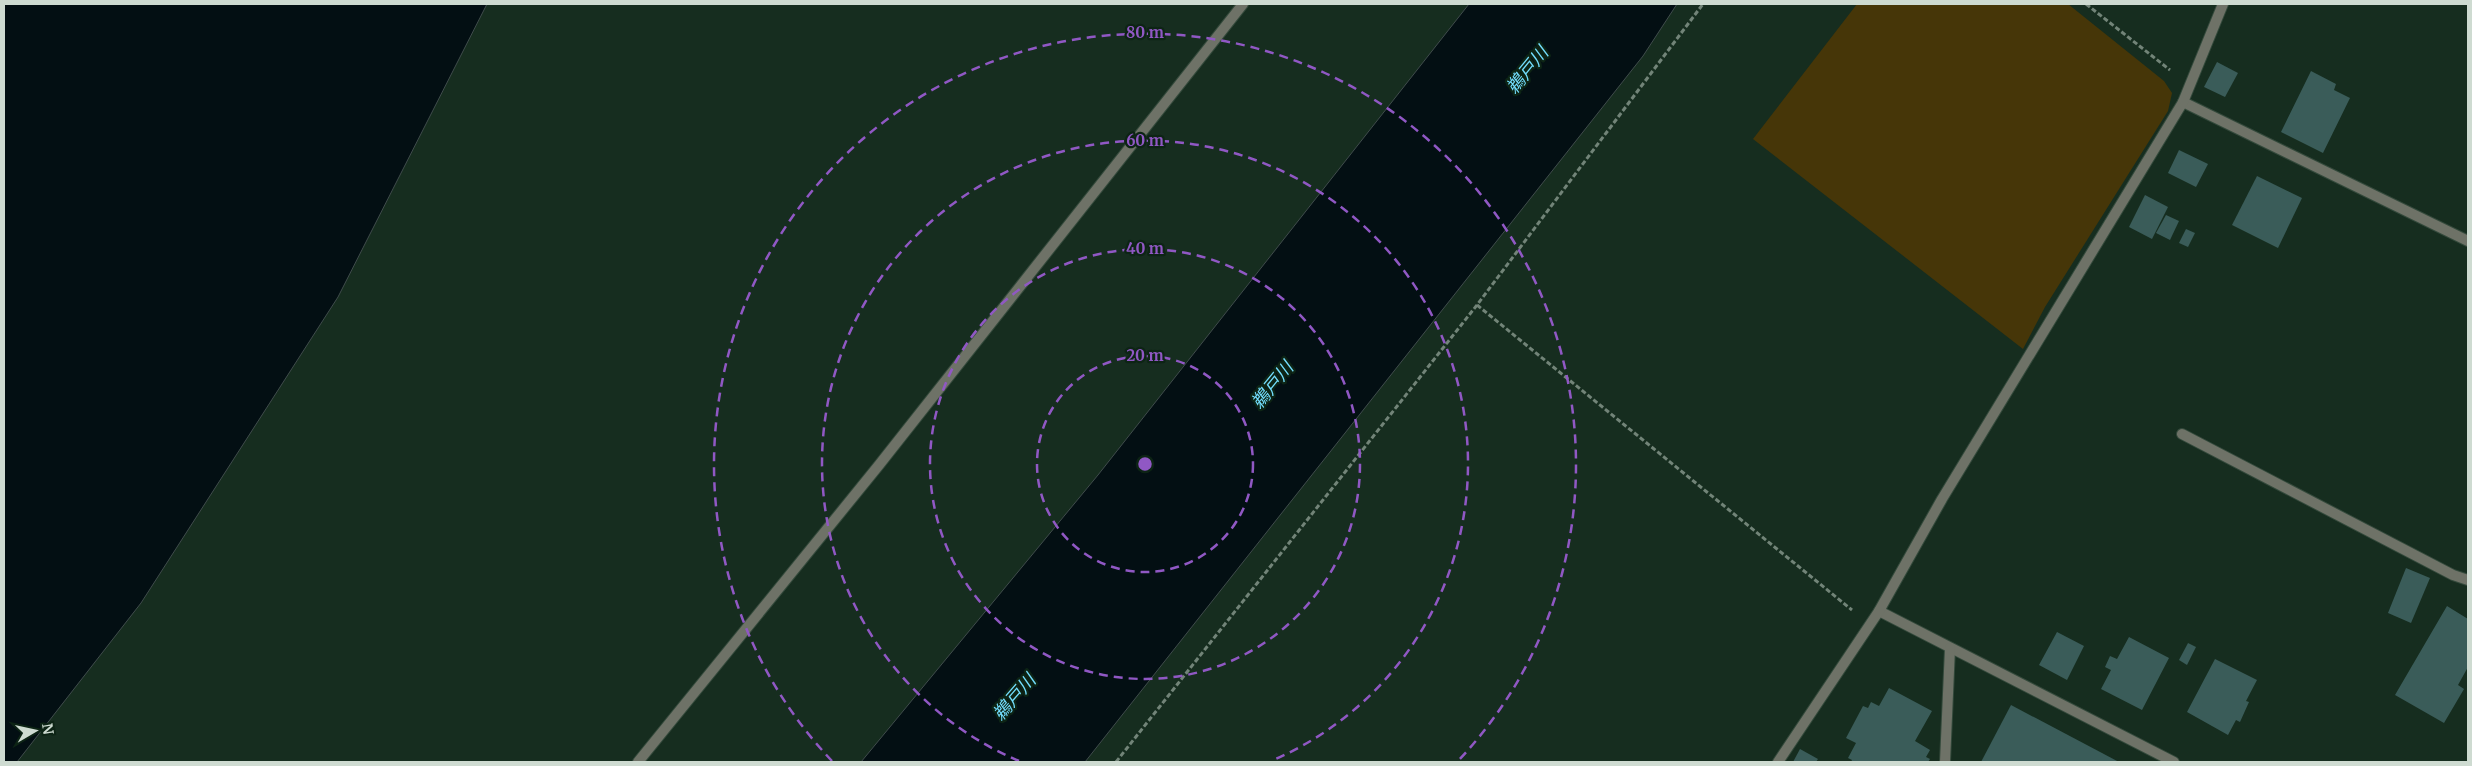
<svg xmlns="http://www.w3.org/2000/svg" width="2472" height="766" font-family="Merriweather,'Noto Sans JP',serif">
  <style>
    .green { fill: #463608 }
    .water { fill: #030f13; stroke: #404c4c }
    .building { fill: #3a5c59 }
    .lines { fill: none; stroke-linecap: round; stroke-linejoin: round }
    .minor-casing { stroke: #33493b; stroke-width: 12 }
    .path { stroke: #728478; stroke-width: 3; stroke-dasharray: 5 2.5; stroke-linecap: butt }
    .minor { stroke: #6e7267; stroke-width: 10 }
    .ring { fill: none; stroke: #9058c4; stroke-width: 2.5; stroke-dasharray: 9 6 }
    .labels { text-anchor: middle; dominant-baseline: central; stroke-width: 4.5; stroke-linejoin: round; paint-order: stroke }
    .water-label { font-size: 18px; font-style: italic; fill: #73defe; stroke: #0d2415 }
    .centre { fill: #9058c4; stroke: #0d2415; stroke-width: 2.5 }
    .ring-label { font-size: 15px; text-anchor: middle; font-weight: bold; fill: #9058c4; stroke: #0d2415; stroke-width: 4.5; stroke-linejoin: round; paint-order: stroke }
  </style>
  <rect width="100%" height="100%" fill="#162d1f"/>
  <polygon class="green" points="1857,4 2068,4 2164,81 2172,93 2168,111 2045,307 2023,349 1753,139"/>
  <g class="water">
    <polygon points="4,4 487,4 338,297 141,603 17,762 4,762"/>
    <polygon points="1469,4 1677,4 1643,56 1085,762 861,762 1098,475"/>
  </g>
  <g class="building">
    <polygon points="2217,62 2238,73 2225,97 2204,87"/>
    <polygon points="2311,71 2336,84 2334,90 2350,98 2323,153 2281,132"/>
    <polygon points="2179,150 2208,164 2196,187 2168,173"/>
    <polygon points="2257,176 2302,198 2278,248 2232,225"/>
    <polygon points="2145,195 2168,207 2152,239 2129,227"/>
    <polygon points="2166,215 2179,221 2170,240 2156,233"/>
    <polygon points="2186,229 2195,233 2188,247 2179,243"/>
    <polygon points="2406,568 2430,578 2411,623 2388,613"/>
    <polygon points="2447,606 2468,619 2468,667 2458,685 2464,689 2444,723 2395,695"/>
    <polygon points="2057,632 2084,646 2067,680 2039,665"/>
    <polygon points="2129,637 2169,658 2142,710 2101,689 2111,670 2105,667 2110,656 2117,659"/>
    <polygon points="2188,643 2196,647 2187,665 2179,660"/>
    <polygon points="2215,659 2257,680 2246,701 2249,702 2240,722 2236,720 2228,735 2187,712"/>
    <polygon points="1889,688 1932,711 1915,741 1930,750 1926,757 1930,759 1928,762 1851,762 1852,760 1848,758 1856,743 1846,738 1863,706 1868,708 1871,702 1879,706"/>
    <polygon points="2011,705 2119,762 1981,762"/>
    <polygon points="1800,749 1818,759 1816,762 1793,762"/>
  </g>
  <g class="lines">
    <defs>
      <g id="minor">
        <polyline points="2183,102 2468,241"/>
        <polyline points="2182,434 2453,575 2468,580"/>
        <polyline points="1879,611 2174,762"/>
        <polyline points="638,762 879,465 1243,4"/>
        <polyline points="1778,762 1879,611 1942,499 2183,102 2223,4"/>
        <polyline points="1945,762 1950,648"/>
      </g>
    </defs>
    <use href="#minor" class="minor-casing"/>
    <g class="path">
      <polyline points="2086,4 2170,70"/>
      <polyline points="1477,305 1852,610"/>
      <polyline points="1116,762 1477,305 1703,4"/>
    </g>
    <use href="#minor" class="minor"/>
  </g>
  <g class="ring">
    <circle cx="1145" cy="464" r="108"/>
    <circle cx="1145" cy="464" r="215"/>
    <path d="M1019 761A323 323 0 1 1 1271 761"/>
    <path d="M832 761A431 431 0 1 1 1458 761"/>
  </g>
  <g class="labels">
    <g class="water-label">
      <text transform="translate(1527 70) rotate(-51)">鵜戸川</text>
      <text transform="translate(1272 385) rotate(-51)">鵜戸川</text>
      <text transform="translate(1014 697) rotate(-49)">鵜戸川</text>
    </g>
  </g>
  <circle cx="1145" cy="464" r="8" class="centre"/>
  <g class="ring-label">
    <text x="1145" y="38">80 m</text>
    <text x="1145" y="146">60 m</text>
    <text x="1145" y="254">40 m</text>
    <text x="1145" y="361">20 m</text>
  </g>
  <rect width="2472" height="766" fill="none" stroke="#cedbd1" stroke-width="10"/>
  <g transform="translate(35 731) rotate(81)" stroke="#0d2415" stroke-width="4" paint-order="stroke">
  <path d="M0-4L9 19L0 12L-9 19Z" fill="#cedbd1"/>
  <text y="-8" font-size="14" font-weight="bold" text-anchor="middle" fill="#cedbd1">N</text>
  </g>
</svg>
